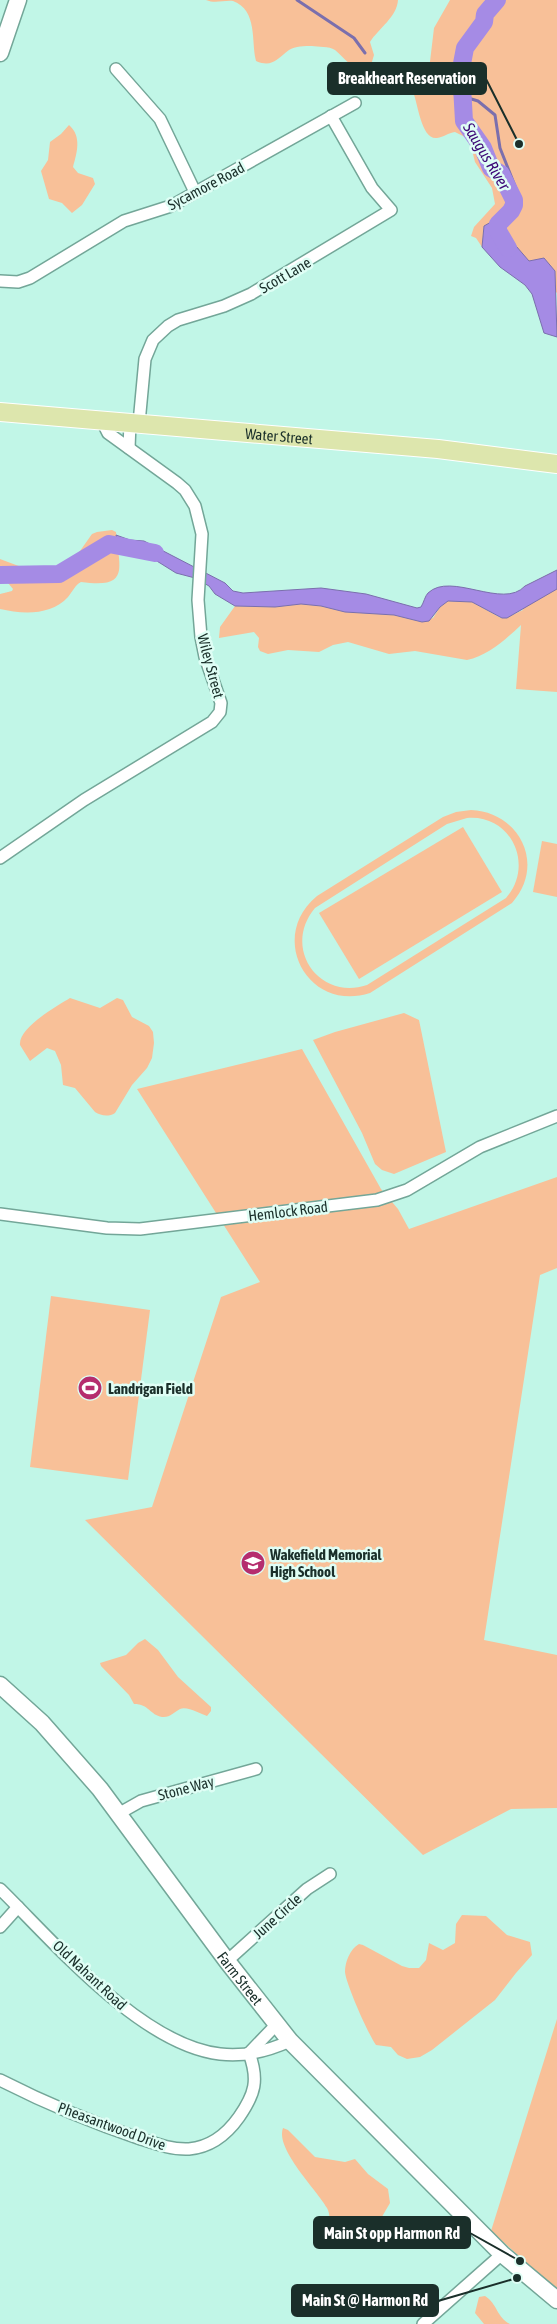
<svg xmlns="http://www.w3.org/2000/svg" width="557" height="2324" font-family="'Asap Condensed',sans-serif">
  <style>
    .green { fill: #f8c098; fill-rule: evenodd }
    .water { fill: #a58be5; stroke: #7b6fad }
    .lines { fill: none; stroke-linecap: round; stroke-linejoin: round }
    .stream { stroke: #7b6fad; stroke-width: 3 }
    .river { stroke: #a58be5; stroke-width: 18 }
    .street-casing { stroke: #73a698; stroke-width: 14 }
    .secondary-casing { stroke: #73a698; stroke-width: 19 }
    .primary-casing { stroke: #fff; stroke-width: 20 }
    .street { stroke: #fff; stroke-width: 11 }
    .secondary { stroke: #fff; stroke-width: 16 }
    .primary { stroke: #dde6ad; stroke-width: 18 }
    .labels { text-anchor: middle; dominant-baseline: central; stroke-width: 5; stroke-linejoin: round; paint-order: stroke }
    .street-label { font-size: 15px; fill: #1a2f2a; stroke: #dffef5 }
    .poi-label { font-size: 15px; font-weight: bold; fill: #1a2f2a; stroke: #dffef5; text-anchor: start }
    .water-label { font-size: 16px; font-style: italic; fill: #3c0776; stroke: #dffef5 }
    .leader { fill: none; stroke: #1a2f2a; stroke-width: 2 }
    .callout-dot { fill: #1a2f2a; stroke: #dffef5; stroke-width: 2 }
    .callout { fill: #1a2f2a; stroke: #1a2f2a; stroke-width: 2 }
    .callout-label { font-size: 16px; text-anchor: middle; font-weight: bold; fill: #fff }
  </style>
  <rect width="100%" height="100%" fill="#c1f6e7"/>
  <g class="green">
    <path d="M206 0H398C397 17 379 28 370 42L374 55 371 65C353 73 347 60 335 50 329 46 318 47 312 46 305 46 295 46 289 50 277 59 272 68 256 61 251 42 258 10 233 1 224 0 215 4 206 0Z"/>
    <path d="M450 0H557V293L484 226 482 247 476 238 471 236 474 227 495 204 492 188 475 162 471 146 465 137 455 132C448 133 444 137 437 138 421 140 418 103 413 92L387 83 383 75 387 68C407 65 406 67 425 72L429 70 434 28Z"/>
    <path d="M69 125C82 136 77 153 73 167L78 173 93 178 95 184 82 205 72 213 62 203 49 199 41 171 48 160 50 142 61 134Z"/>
    <path d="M112 530 116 532C119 568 131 589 81 582 75 585 73 591 68 597 51 616 22 614 0 609V594L12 591 13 589 8 583 0 581V559L24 568 54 569 70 561 80 551 92 534 97 532Z"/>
    <path d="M557 570V692L516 689 521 625C506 639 488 656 467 660L415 651 389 654 348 642 333 645 319 652 288 650 268 654 260 651 258 647 259 638 254 632 219 638 220 627 235 606 275 607 301 604 321 606 345 612 394 615 422 622 433 618 440 607 448 601 472 602 501 618H506L523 610 525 586Z"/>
    <path d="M471 810C520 812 546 865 512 903L370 993C308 1013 267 937 317 896L443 817 456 812ZM467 818C511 814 535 865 506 898L367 985C318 1001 282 947 315 908L447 824Z"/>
    <polygon points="463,827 502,892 359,979 319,913"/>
    <polygon points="542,841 557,844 557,897 533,892"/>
    <path d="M70 998 100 1008 117 998 123 1000 132 1017 149 1026 153 1032 154 1043 152 1058 147 1068 132 1085 115 1113C109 1117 101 1116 95 1112L75 1088 63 1085 61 1065 55 1051 47 1048 30 1061 20 1045C18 1028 57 1006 70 998Z"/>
    <polygon points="404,1013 419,1020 446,1152 394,1174 382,1170 375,1164 362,1133 313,1040 335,1032"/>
    <polygon points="302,1049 381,1189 398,1209 409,1229 557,1177 557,1268 540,1275 484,1640 557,1655 557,1808 511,1809 423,1855 85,1520 152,1507 221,1297 260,1282 137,1089"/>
    <polygon points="51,1296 150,1310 128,1480 30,1467"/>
    <path d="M145 1639 158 1650 178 1677 211 1707V1711L207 1716C200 1714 188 1706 180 1709 174 1712 170 1718 162 1717 150 1715 149 1704 134 1704L129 1695 101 1666 100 1663 126 1655 138 1643Z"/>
    <path d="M462 1915 486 1916 507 1935 530 1942 532 1955 516 1973 495 2000 432 2050 420 2057 407 2059 398 2055 391 2047 376 2045C368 2034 346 1984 345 1972 345 1962 350 1949 359 1944L363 1945 402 1966 409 1968H419L426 1960 429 1943 443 1950 455 1943 456 1924Z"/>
    <polygon points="557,2019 557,2290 491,2231"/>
    <path d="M283 2128 288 2130 315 2157 345 2162 355 2159 368 2174 388 2189 390 2203 369 2239 365 2240C354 2237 341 2239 333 2230 328 2224 331 2214 327 2208 317 2190 275 2149 283 2128Z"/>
    <path d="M485 2296C497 2303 497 2318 510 2324H484L475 2313 479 2297Z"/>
  </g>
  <g class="water">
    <polygon points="491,222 504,232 529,261 544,258 555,271 557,337 544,333 532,294 525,285 500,267 482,247 484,226"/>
    <path d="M116 535 130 540 144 541 225 583 233 591 243 593 321 588 366 594 417 608 421 607C424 602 425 596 428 593 451 571 503 610 525 586L557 570V589L507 618H502L472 602 448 601 440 607 429 621 422 622 394 615 345 612 321 606 301 604 275 607 235 606 215 594 209 586 195 578 176 573 144 553 118 544Z"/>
  </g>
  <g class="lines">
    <g class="stream">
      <polyline points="297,0 354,38 365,53"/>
      <polyline points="393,75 478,101 495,115 500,148 519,196 514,211 500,214 494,224 494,228"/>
    </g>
    <g class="river">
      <polyline points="497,0 485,14 484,22 465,48 461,69 464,121 483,148 491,168 501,174 514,200 514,205 511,211 498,224 498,231 508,248"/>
      <polyline points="0,575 59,574 109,544 155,553"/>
    </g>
    <defs>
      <g id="street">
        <polyline points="116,69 160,119 195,192"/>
        <polyline points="0,281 18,282 30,278 124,221 171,206 355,103"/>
        <polyline points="139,423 145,359 153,340 168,326 178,320 224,306 251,294 391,210 372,188 331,116"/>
        <polyline points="129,448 130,423"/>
        <polyline points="0,858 84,800 212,722 220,712 221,703 205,657 201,637 198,600 202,534 195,506 185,490 177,483 108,433 102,421"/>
        <polyline points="0,1214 107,1228 140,1229 377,1200 407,1190 480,1147 557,1116"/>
        <polyline points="118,1814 141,1801 256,1769"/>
        <path d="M0 1889C54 1942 141 2045 220 2054 244 2057 268 2051 290 2041"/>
        <polyline points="0,1927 18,1907"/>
        <polyline points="227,1961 307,1889 330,1874"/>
        <polyline points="249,2053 276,2025"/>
        <path d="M0 2080C45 2103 93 2123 141 2139 156 2144 173 2150 189 2149 211 2147 227 2134 239 2117 255 2094 259 2080 249 2053"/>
        <polyline points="423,2324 502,2254"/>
      </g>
      <g id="secondary">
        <polyline points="0,53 18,0"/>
        <path id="s1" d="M0 1685 42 1723 100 1789 227 1961 290 2041 502 2254 557 2300"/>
      </g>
      <g id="primary">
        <path id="s2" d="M0 412 438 449 557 464"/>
      </g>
    </defs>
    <use href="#street" class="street-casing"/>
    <use href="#secondary" class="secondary-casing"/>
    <use href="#primary" class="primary-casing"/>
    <use href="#street" class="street"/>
    <use href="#secondary" class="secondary"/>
    <use href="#primary" class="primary"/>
  </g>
  <defs>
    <symbol id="stadium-disc" viewBox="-11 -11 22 22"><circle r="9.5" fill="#b52d6e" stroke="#dffef5"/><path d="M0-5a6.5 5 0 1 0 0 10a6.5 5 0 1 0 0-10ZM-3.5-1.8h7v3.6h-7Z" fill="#fff"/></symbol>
    <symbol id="school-disc" viewBox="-11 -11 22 22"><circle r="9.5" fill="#b52d6e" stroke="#dffef5"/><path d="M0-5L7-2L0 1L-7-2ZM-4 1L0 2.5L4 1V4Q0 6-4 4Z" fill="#fff"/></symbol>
  </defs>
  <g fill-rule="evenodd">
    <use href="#stadium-disc" x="76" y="1374" width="28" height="28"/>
    <use href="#school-disc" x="239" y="1549" width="28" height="28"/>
  </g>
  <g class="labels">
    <g class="street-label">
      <text transform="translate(206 186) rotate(-28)">Sycamore Road</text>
      <text transform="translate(285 275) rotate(-30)">Scott Lane</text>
      <text stroke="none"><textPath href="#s2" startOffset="280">Water Street</textPath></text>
      <text transform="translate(211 666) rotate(75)">Wiley Street</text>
      <text transform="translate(288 1211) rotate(-7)">Hemlock Road</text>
      <text transform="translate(186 1788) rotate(-15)">Stone Way</text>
      <text transform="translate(277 1916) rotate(-42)">June Circle</text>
      <text transform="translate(90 1975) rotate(43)">Old Nahant Road</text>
      <text stroke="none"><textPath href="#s1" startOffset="380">Farm Street</textPath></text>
      <text transform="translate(112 2126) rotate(20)">Pheasantwood Drive</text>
    </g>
    <g class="poi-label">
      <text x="108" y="1388">Landrigan Field</text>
      <text x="270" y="1554">Wakefield Memorial<tspan x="270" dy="17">High School</tspan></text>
    </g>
    <g class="water-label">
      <text transform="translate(487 156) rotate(59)">Saugus River</text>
    </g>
  </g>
  <path class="leader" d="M519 144L486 79M520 2261L470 2233M517 2278L438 2301"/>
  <g class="callout-dot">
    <circle cx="519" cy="144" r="5"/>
    <circle cx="520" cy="2261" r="5"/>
    <circle cx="517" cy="2278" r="5"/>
  </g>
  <g class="callout">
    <rect x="328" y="63" width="158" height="31" rx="5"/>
    <rect x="314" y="2217" width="156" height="31" rx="5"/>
    <rect x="292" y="2285" width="146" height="31" rx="5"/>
  </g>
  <g class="callout-label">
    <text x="407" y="84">Breakheart Reservation</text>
    <text x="392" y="2239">Main St opp Harmon Rd</text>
    <text x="365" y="2306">Main St @ Harmon Rd</text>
  </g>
</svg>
